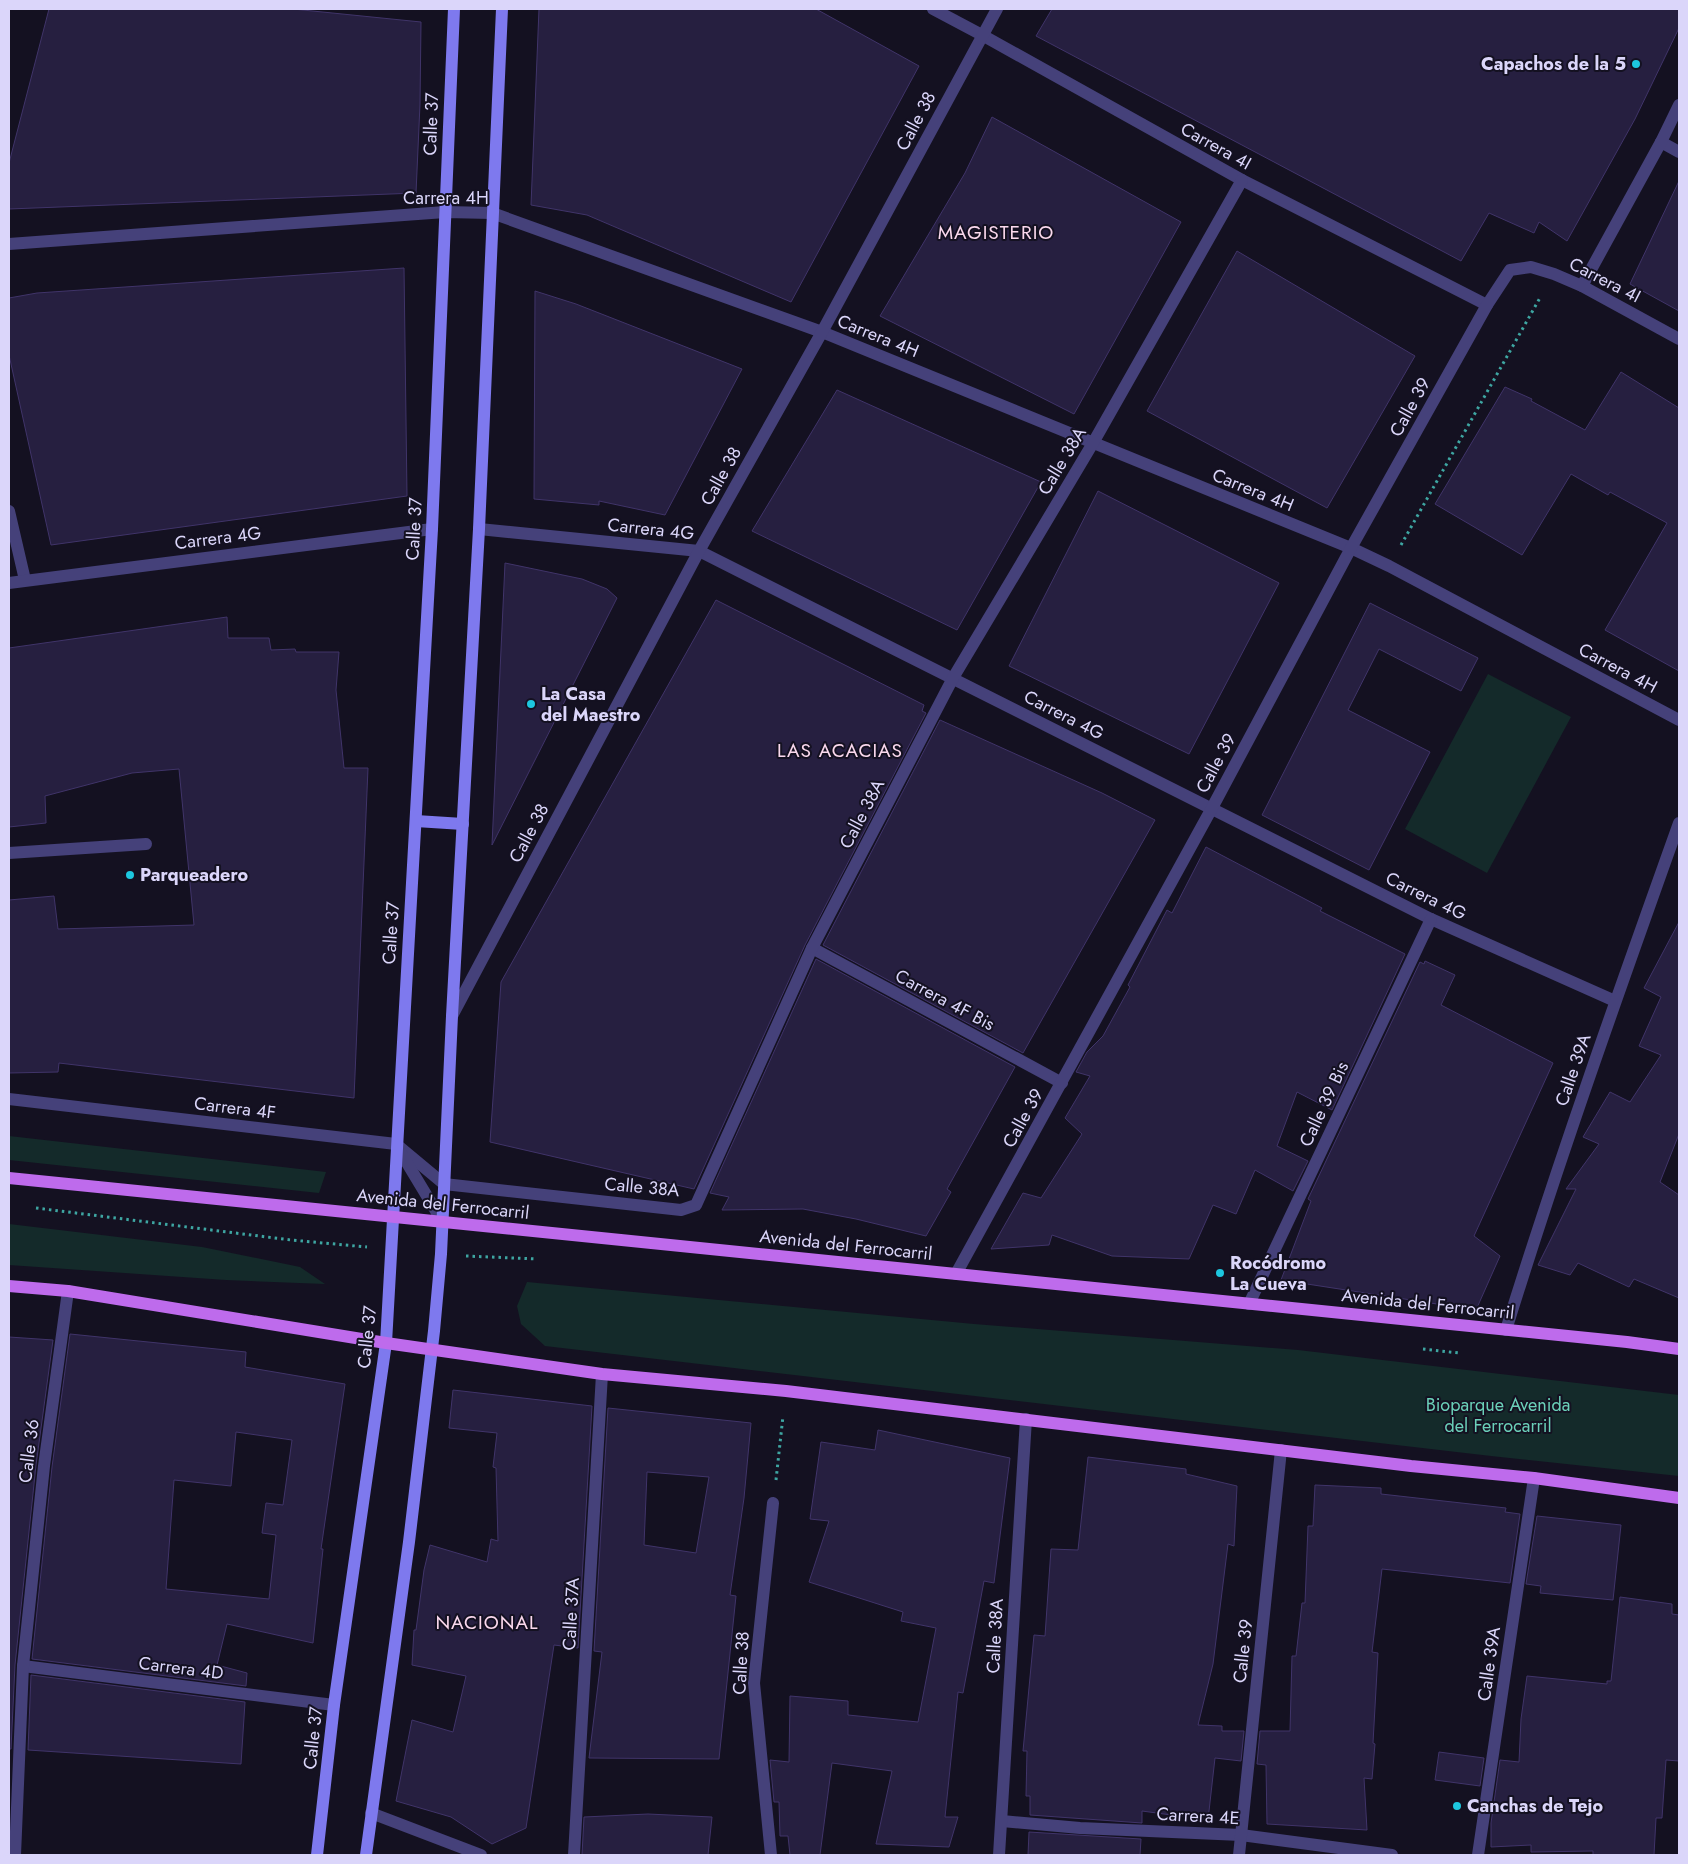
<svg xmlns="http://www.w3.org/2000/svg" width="1688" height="1864" font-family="Jost,sans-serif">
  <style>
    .green { fill: #142a2a }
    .building { fill: #261f40; stroke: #403469; fill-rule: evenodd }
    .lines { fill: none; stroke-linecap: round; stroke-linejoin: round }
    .path { stroke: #3ea6a2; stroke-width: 3; stroke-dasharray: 2.5 4; stroke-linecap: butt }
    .pedestrian { stroke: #45417a; stroke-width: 12 }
    .minor { stroke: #45417a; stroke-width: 12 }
    .secondary { stroke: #7e79ee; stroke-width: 12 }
    .primary { stroke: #be6bec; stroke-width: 12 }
    .poi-dot { fill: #1dc7df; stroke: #141121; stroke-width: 2 }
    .labels { text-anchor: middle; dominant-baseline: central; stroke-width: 4; stroke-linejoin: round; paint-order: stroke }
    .poi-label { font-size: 18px; font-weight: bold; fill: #dbd6fa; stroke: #141121; text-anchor: start }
    .street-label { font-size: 18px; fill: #dbd6fa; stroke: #141121 }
    .park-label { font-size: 18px; fill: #6bd0b9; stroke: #141121 }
    .neighbourhood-label { font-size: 19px; letter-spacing: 1px; fill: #fad8ed; stroke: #141121 }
  </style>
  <rect width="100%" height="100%" fill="#141121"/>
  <g class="green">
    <polygon points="1488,674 1571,717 1487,873 1405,829"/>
    <polygon points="9,1136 326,1172 319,1193 9,1160"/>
    <polygon points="9,1224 202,1247 300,1267 325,1284 226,1280 9,1265"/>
    <polygon points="527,1282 974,1324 1298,1350 1679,1395 1679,1476 1491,1456 545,1346 521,1324 517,1306"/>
  </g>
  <g class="building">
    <polygon points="49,9 293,9 421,22 420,104 416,193 9,209 9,163"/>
    <polygon points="539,9 816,9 919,66 791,302 587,215 531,205"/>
    <polygon points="1052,9 1679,9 1679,28 1635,119 1567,241 1539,222 1534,233 1489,213 1461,261 1036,36"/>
    <polygon points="992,117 1181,222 1074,414 880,316 965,173"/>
    <polygon points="1679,181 1679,311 1630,284"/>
    <polygon points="1237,251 1415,356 1327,508 1147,411"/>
    <polygon points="404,268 407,496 51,545 9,355 9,298 37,293"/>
    <polygon points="535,291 576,304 742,369 665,515 599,501 599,505 534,499"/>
    <polygon points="1621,372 1679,408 1679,671 1605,630 1667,523 1610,492 1608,495 1571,474 1522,555 1435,504 1505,387 1532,399 1531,401 1585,430"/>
    <polygon points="837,390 1041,482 957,630 752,531"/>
    <polygon points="1098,491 1279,583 1189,754 1009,666"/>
    <polygon points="505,563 582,579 607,589 617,598 492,845"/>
    <polygon points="716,600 924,705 922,711 926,713 805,945 694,1189 490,1142 501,982"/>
    <polygon points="1370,603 1478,658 1461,691 1379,649 1348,710 1430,752 1369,870 1262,815"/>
    <polygon points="227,617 228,638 269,638 271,650 295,649 296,652 339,652 336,690 344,768 368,768 354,1098 59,1063 58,1072 9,1073 9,900 54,896 58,929 194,925 179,769 132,773 45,796 46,823 9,827 9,648"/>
    <polygon points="940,720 1102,793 1155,820 1023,1053 823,945"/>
    <polygon points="1206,847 1322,908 1320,911 1405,954 1332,1110 1297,1092 1277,1146 1308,1161 1293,1191 1255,1170 1236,1214 1213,1205 1189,1259 1112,1256 1052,1235 1049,1245 991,1249 1023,1193 1041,1198 1082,1134 1065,1118 1090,1076 1076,1072 1087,1052 1103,1036 1130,987 1128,985 1167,910 1172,913"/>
    <polygon points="1679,922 1679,1134 1660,1182 1679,1195 1679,1298 1634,1279 1629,1287 1578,1263 1570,1275 1538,1265 1576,1189 1566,1189 1599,1144 1583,1137 1610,1092 1630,1102 1661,1055 1639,1046 1661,997 1644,988"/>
    <polygon points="816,959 1015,1067 947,1189 951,1192 926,1236 856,1219 803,1209 722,1210 729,1197 710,1193"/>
    <polygon points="1425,961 1455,975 1441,1005 1553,1063 1474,1236 1500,1256 1476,1310 1281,1280 1311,1201 1308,1199 1420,962 1424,964"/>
    <path d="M70 1334 246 1352 245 1367 345 1384 321 1549H323L313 1643 227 1624 217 1665 247 1673 246 1686 32 1659 52 1467ZM236 1432 292 1440 283 1505 266 1503 262 1533 276 1535 269 1599 166 1589 174 1480 231 1486Z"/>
    <polygon points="9,1337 53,1340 36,1465 15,1665 11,1749 9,1749"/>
    <polygon points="453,1390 592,1406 578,1648 554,1645 526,1828 492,1844 451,1817 396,1801 412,1720 453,1732 466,1676 412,1665 414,1630 416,1630 424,1570 430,1545 487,1562 491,1539 498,1541 496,1468 493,1467 497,1433 449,1428"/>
    <path d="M608 1408 751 1423 744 1498 730 1595 736 1596 719 1759 589 1758 602 1652 594 1651ZM647 1472 709 1477 696 1553 644 1545Z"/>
    <polygon points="878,1430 1010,1458 994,1583 984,1581 963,1693 958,1692 945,1817 958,1817 949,1847 876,1844 892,1771 832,1763 820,1855 790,1855 788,1836 780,1836 779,1802 774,1802 770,1760 789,1762 790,1696 848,1701 848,1715 918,1722 936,1628 901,1621 903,1612 809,1582 829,1521 810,1519 821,1442 875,1450"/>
    <polygon points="1088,1457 1186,1469 1186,1474 1237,1486 1234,1546 1228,1544 1213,1664 1198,1725 1222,1726 1222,1731 1244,1731 1241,1761 1215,1758 1208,1820 1142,1811 1142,1823 1030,1815 1030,1796 1026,1796 1027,1751 1023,1751 1034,1635 1045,1636 1051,1549 1078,1550"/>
    <polygon points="1315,1485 1381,1488 1381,1494 1506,1508 1505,1512 1520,1514 1510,1583 1382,1569 1372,1652 1378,1653 1373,1743 1375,1744 1372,1779 1364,1778 1367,1830 1267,1824 1266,1765 1257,1764 1260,1731 1290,1731 1292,1656 1296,1656 1302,1603 1305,1603 1308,1526 1313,1526"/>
    <polygon points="1537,1516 1621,1525 1613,1600 1540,1593 1541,1586 1526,1584"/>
    <polygon points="1620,1597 1672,1604 1672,1614 1679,1615 1679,1761 1666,1760 1662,1818 1656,1818 1654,1855 1593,1855 1593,1851 1531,1852 1531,1845 1491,1847 1491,1823 1500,1760 1519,1762 1521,1719 1527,1676 1607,1684 1607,1681 1611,1681"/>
    <polygon points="31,1675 245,1702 241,1764 28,1750"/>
    <polygon points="1439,1752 1484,1758 1480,1786 1435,1780"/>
    <polygon points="648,1814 712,1817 708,1855 582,1855 584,1817"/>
    <polygon points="1029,1832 1141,1839 1140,1855 1028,1855"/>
  </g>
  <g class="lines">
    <g class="path">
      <polyline points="1401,545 1541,296"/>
      <polyline points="36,1208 291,1240 367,1247"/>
      <polyline points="466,1256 537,1259"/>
      <polyline points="1423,1349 1459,1353"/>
      <polyline points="776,1480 783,1416"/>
    </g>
    <polyline class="pedestrian" points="1661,142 1679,152"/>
    <g class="minor">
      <polyline points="933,9 982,35 1242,180 1487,305"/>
      <polyline points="9,244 445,212 492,213 822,332 1351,548 1389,566 1679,720"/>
      <polyline points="1582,286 1661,142 1679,105"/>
      <polyline points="9,511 25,580"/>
      <polyline points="479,529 699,551 1431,919 1615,1001"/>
      <polyline points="9,583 432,529"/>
      <polyline points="9,853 146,844"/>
      <polyline points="812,948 1062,1083"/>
      <polyline points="452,1016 699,551 822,332 997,9"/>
      <polyline points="9,1099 396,1144 444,1184 681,1210 696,1205 812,948 953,678 1093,443 1242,180"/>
      <polyline points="401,1153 442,1221"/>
      <polyline points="956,1274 1212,808 1351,548 1487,305 1510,270 1531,267 1554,274 1582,286 1679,339"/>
      <polyline points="1249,1304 1431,919"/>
      <path d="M1506 1330C1559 1159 1619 991 1679 823"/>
      <polyline points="23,1666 334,1705"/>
      <polyline points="371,1813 481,1855"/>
      <polyline points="1002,1821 1080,1828 1241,1835 1392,1855"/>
      <polyline points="15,1855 23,1666 44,1466 68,1291"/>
      <polyline points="574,1855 602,1374"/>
      <polyline points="771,1855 754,1683 773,1503"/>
      <polyline points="999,1855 1026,1419"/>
      <polyline points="1239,1855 1281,1450"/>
      <polyline points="1478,1855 1534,1478"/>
    </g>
    <g class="secondary">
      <polyline points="416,821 463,824"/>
      <polyline points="317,1855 334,1705 386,1343 432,529 454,9"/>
      <polyline points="366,1855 409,1542 434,1331 441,1254 452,1016 479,529 502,9"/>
    </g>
    <g class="primary">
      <polyline points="9,1178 1627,1342 1679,1349"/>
      <polyline points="9,1286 68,1291 386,1343 602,1374 786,1391 1411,1466 1534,1478 1679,1498"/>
    </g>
  </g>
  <g class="poi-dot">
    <circle cx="1636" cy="64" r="5"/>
    <circle cx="531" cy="704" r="5"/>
    <circle cx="130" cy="875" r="5"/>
    <circle cx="1220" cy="1273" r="5"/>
    <circle cx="1457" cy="1806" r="5"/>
  </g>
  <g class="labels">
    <g class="poi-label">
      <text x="1626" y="64" text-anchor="end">Capachos de la 5</text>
      <text x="541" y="694">La Casa<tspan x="541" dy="21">del Maestro</tspan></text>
      <text x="140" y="875">Parqueadero</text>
      <text x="1230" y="1263">Rocódromo<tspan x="1230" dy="21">La Cueva</tspan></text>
      <text x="1467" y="1806">Canchas de Tejo</text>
    </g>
    <g class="street-label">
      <text transform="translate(916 121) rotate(-62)">Calle 38</text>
      <text transform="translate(431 124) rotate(-88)">Calle 37</text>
      <text transform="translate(1216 146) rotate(29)">Carrera 4I</text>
      <text x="446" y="198">Carrera 4H</text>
      <text transform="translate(1605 280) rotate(27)">Carrera 4I</text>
      <text transform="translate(878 336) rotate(22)">Carrera 4H</text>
      <text transform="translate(1410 407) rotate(-61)">Calle 39</text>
      <text transform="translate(1062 461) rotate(-59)">Calle 38A</text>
      <text transform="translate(721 476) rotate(-61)">Calle 38</text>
      <text transform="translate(1253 490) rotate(22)">Carrera 4H</text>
      <text transform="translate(414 529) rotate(-87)">Calle 37</text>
      <text transform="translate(651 529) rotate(6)">Carrera 4G</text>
      <text transform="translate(218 538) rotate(-7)">Carrera 4G</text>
      <text transform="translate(1618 668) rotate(28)">Carrera 4H</text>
      <text transform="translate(1064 715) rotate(27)">Carrera 4G</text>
      <text transform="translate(1216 763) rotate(-62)">Calle 39</text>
      <text transform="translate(862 814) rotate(-62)">Calle 38A</text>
      <text transform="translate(529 833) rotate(-62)">Calle 38</text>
      <text transform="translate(1426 896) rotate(26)">Carrera 4G</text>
      <text transform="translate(391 933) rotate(-86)">Calle 37</text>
      <text transform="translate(945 1000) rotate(28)">Carrera 4F Bis</text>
      <text transform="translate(1573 1070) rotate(-71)">Calle 39A</text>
      <text transform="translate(1324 1104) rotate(-65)">Calle 39 Bis</text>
      <text transform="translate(235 1108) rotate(7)">Carrera 4F</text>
      <text transform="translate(1023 1118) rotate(-61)">Calle 39</text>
      <text transform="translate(642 1187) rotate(5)">Calle 38A</text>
      <text transform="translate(443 1204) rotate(6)">Avenida del Ferrocarril</text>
      <text transform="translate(846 1245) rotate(6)">Avenida del Ferrocarril</text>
      <text transform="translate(1428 1304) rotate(6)">Avenida del Ferrocarril</text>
      <text transform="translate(367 1337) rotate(-84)">Calle 37</text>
      <text transform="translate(29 1451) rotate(-83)">Calle 36</text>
      <text transform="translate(571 1614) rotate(-87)">Calle 37A</text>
      <text transform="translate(995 1636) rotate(-87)">Calle 38A</text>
      <text transform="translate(1243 1651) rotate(-84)">Calle 39</text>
      <text transform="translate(741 1663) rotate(-87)">Calle 38</text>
      <text transform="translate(1489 1664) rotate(-82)">Calle 39A</text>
      <text transform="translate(181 1668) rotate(7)">Carrera 4D</text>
      <text transform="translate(313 1738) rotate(-84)">Calle 37</text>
      <text transform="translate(1198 1816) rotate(3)">Carrera 4E</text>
    </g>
    <g class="park-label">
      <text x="1498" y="1405">Bioparque Avenida<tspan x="1498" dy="21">del Ferrocarril</tspan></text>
    </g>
    <g class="neighbourhood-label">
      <text x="996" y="232">MAGISTERIO</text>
      <text x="840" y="750">LAS ACACIAS</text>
      <text x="487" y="1622">NACIONAL</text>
    </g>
  </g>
  <rect width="1688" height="1864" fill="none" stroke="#dbd6fa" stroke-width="20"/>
</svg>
